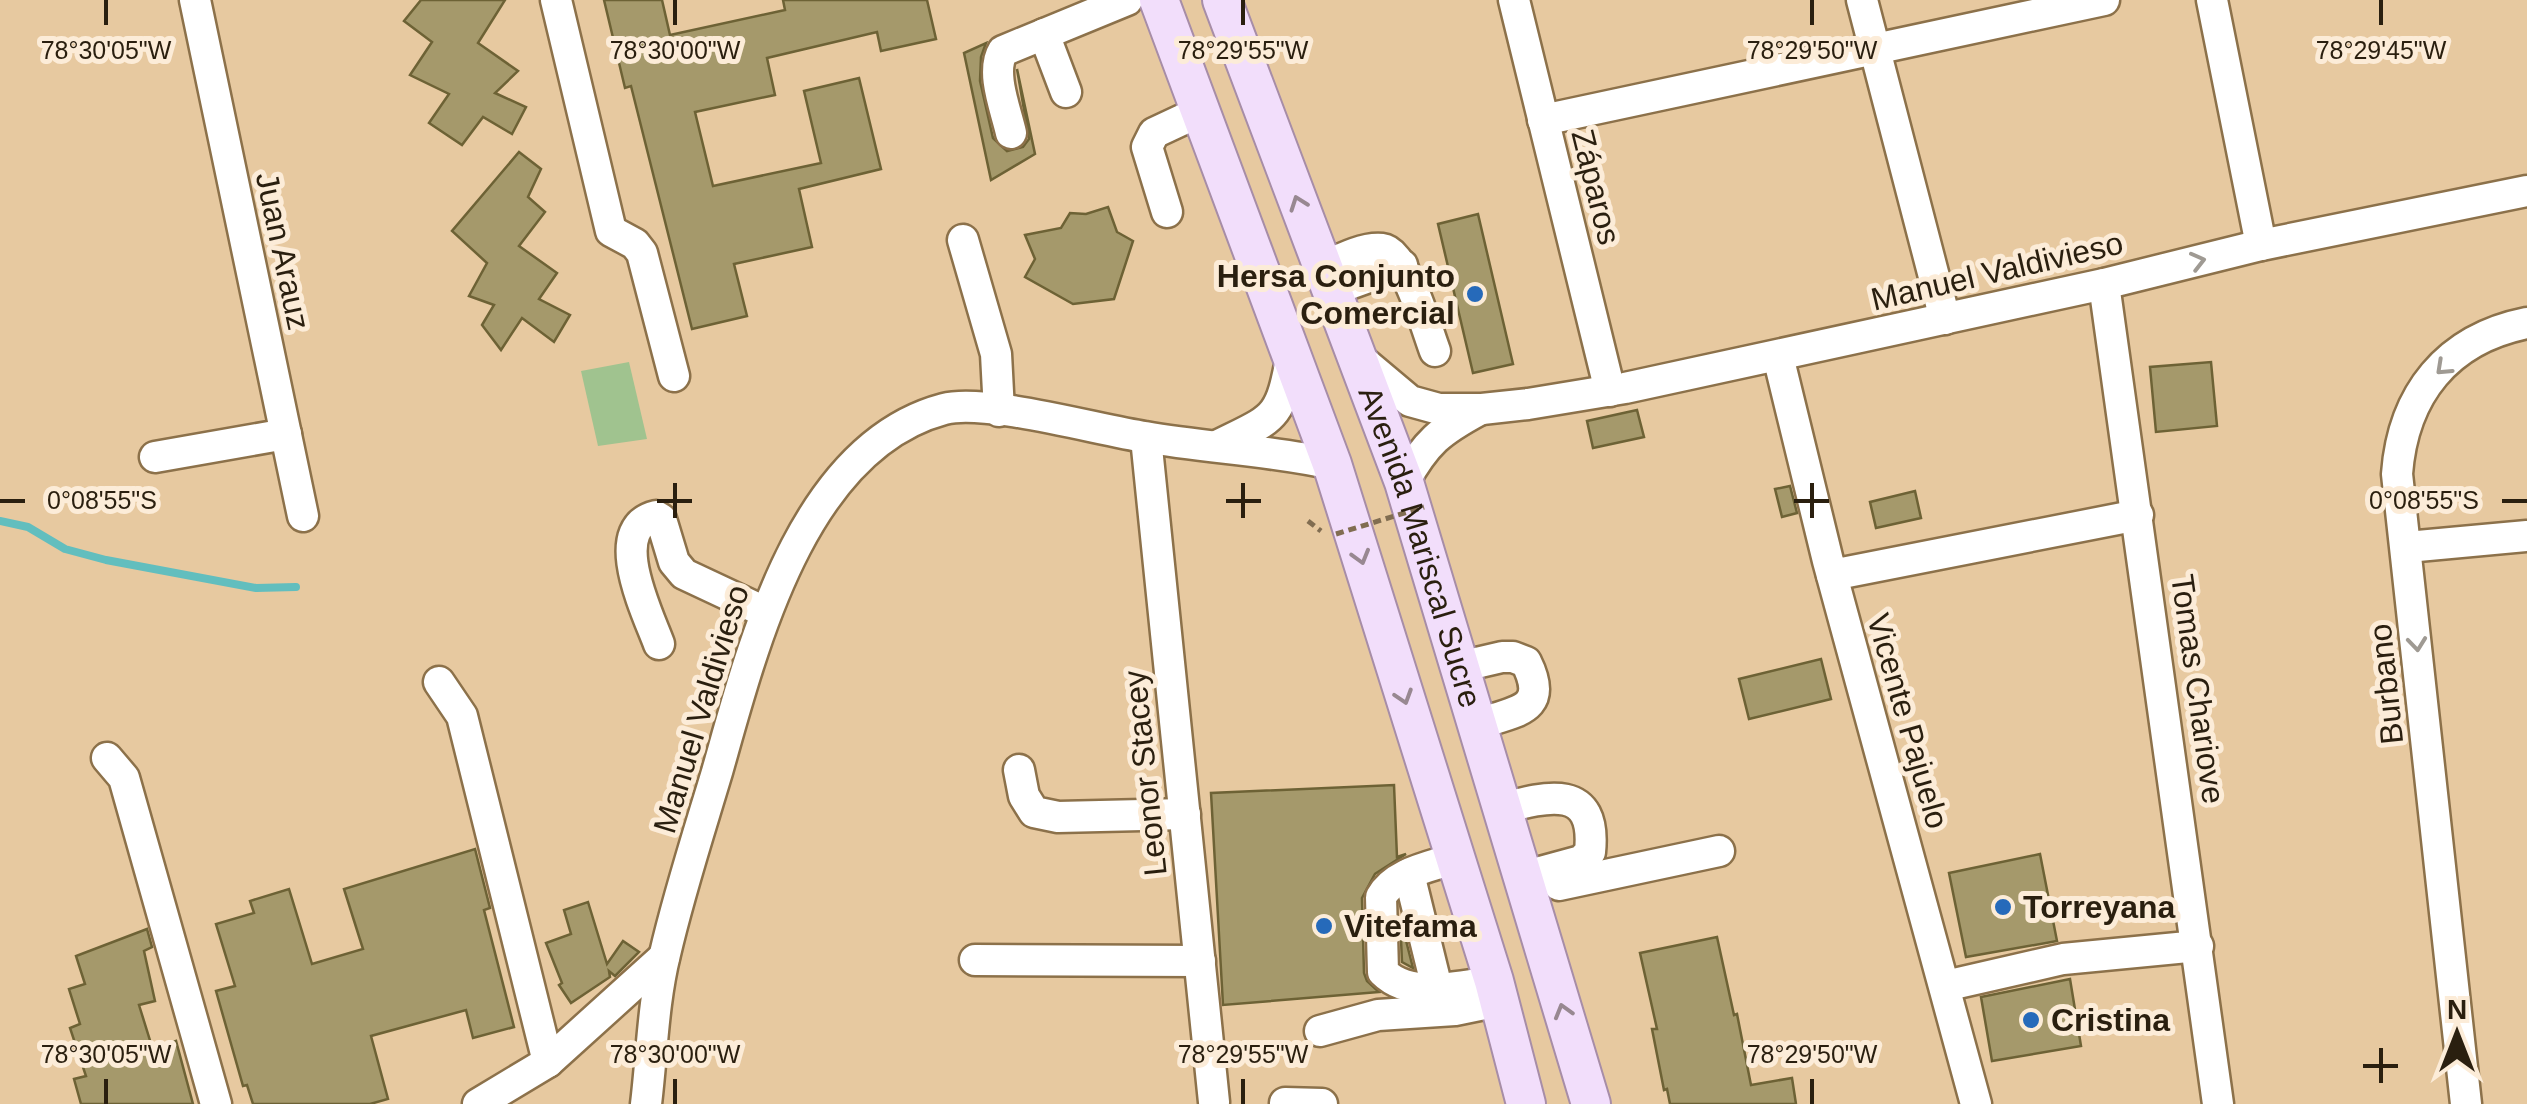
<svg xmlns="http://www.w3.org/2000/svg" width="2527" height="1104" font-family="Arial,sans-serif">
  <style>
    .green { fill: #a0c38f }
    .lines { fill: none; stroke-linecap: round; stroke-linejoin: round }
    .stream { stroke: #62bebe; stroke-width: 8 }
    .building { fill: #a5996b; stroke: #6d6235; stroke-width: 2.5 }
    .minor-casing { stroke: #8c714a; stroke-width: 35 }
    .major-casing { stroke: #a78da7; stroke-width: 42 }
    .path { stroke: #816d51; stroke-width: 5; stroke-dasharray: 8 5; stroke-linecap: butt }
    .minor { stroke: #fff; stroke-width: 30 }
    .major { stroke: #f2defb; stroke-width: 38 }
    .path-bridge { stroke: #816d51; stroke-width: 5; stroke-dasharray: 8 5; stroke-linecap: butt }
    .oneway { stroke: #988891 }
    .oneway2 { stroke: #9f9a93 }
    .ticks { fill: none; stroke: #2a1f0f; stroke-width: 4 }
    .poi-dot { fill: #266aba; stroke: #fcecd8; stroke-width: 4 }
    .labels { text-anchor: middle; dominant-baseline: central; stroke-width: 10; stroke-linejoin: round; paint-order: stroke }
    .street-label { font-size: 32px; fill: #2a1f0f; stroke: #fcecd8 }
    .poi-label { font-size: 32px; font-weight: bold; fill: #2a1f0f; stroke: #fcecd8; text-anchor: start }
    .ticks-label { font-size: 25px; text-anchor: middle; fill: #2a1f0f; stroke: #fcecd8; stroke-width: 10; stroke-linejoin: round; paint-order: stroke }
  </style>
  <rect width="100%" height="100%" fill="#e7c9a0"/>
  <polygon class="green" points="629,362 647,439 598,446 581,371"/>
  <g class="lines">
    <polyline class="stream" points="0,521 28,527 65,549 106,560 256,588 296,587"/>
  </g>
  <g class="building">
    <polygon points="421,0 505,0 478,43 518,71 495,93 526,107 512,134 483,117 462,145 429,123 449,94 410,75 432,42 404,21"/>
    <polygon points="604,0 662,0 670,35 785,10 783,0 927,0 936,39 881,51 877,32 767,58 775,95 695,112 713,186 821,163 804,91 859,78 881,169 799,189 812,247 734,264 747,316 692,329 631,86 625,88"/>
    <polygon points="986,43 981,57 980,81 993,138 1007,151 1023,147 1029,139 1017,69 1035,154 991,180 964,53"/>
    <polygon points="519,152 541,169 528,197 545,212 519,246 557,273 539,299 570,315 554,342 522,318 501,350 482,325 494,305 469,296 487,263 452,231"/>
    <polygon points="1108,207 1117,232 1133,241 1114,299 1073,304 1025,277 1035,259 1025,235 1061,228 1070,213 1086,214"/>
    <polygon points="1478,214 1513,364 1473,373 1438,224"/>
    <polygon points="2211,362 2217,426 2156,432 2150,367"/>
    <polygon points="1637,410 1644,437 1593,448 1587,421"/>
    <polygon points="1790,486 1797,513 1782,517 1775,489"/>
    <polygon points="1915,491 1921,518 1876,528 1870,502"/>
    <polygon points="1821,659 1831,699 1749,719 1739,679"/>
    <polygon points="1394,785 1397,857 1406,854 1375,874 1362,898 1364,973 1367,981 1379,992 1223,1005 1211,793"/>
    <polygon points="475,849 490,908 484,910 514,1027 473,1038 466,1010 371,1036 388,1099 370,1104 253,1104 247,1085 243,1086 216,991 235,986 216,924 254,913 250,901 289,889 312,964 363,949 344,889"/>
    <polygon points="2040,854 2057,941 1966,957 1949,873"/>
    <polygon points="588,902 607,964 623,941 639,952 615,976 609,971 610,977 571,1003 559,985 562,983 546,943 571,934 564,910"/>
    <polygon points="1400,917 1413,968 1402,962"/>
    <polygon points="147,929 152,947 144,951 155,1001 139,1005 153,1050 176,1041 193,1104 81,1104 74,1079 86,1076 70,1028 80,1024 69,989 85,984 76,956"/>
    <polygon points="1717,937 1734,1015 1737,1014 1751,1085 1792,1078 1796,1104 1670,1104 1667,1089 1664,1090 1652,1029 1657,1029 1640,953"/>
    <polygon points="2070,979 2081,1046 1992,1061 1981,997"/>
  </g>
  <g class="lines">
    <defs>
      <g id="minor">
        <polyline points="195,0 303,516"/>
        <polyline points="556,0 611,231 635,244 642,253 674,376"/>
        <polyline points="1514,0 1610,391"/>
        <polyline points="1862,0 1945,319"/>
        <polyline points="2212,0 2261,245"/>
        <polyline points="1044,34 1066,92"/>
        <polyline points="1543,120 2104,0"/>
        <path d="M1011 133C1006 110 990 72 1003 51L1127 0"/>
        <polyline points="1167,212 1147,147 1154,133 1201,111"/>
        <polyline points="963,240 996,354 999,411"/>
        <path d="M1322 268C1339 260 1363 247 1382 249 1405 251 1427 330 1435 351"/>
        <polyline points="2104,284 2218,1104"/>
        <polyline points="1330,291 1402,265"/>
        <polyline points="1778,356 1828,561 1976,1104"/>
        <polyline points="1360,359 1410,401 1439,409 1482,409 1528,404 1625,388 2104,284 2261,245 2527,191"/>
        <polyline points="1146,438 1214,1102"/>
        <path d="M1217 446C1275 417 1280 421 1292 354"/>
        <polyline points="155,457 286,434"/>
        <path d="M1404 482C1426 442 1440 431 1479 410"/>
        <polyline points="2407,547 2527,536"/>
        <polyline points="1832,575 2138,515"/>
        <path d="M659 644C648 614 605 528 656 516L661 519 674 562 684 574 765 612"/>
        <path d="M1459 667 1502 657H1513L1526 662C1551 712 1514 711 1475 725"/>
        <polyline points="439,682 462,716 548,1062"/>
        <polyline points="107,758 124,778 216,1104"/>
        <polyline points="1019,770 1024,796 1034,812 1058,817 1185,814"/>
        <path d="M1501 809C1547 796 1597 783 1590 852L1581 861 1522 877"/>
        <path d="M1456 858C1430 867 1395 872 1381 897L1383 972C1410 999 1460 987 1494 981"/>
        <polyline points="1409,874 1437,988"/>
        <polyline points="1559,885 1719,851"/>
        <polyline points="975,960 1200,961"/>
        <polyline points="1945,986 2063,959 2198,946"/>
        <polyline points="1320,1031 1378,1015 1455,1010 1499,1001"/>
        <polyline points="1285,1103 1322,1104"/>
        <polyline points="478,1104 548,1062 664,957"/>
        <path d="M646 1104C652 1055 653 1002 665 954 679 893 699 832 717 772 752 649 801 447 944 409 985 398 1098 430 1145 437 1207 448 1270 450 1332 464"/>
        <path d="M2466 1104 2397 474C2403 394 2447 339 2527 323"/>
      </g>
      <g id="major">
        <polyline points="1159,0 1332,464 1494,981 1526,1104"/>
        <path id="s1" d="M1222 0 1404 482 1591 1104"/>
      </g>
    </defs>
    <use href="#minor" class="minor-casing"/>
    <use href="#major" class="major-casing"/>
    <polyline class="path" points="1308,521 1321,531"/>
    <use href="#minor" class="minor"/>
    <use href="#major" class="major"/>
    <polyline class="path-bridge" points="1336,534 1424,507"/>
  </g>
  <defs><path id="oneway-chevron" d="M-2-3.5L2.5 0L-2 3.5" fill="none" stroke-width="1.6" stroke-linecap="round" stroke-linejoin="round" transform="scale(2.5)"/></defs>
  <g class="oneway">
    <use href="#oneway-chevron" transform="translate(1298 203) rotate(-110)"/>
    <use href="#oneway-chevron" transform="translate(1361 557) rotate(74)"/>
    <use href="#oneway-chevron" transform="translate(1404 697) rotate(72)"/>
    <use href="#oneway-chevron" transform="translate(1563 1011) rotate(-106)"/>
  </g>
  <g class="oneway2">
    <use href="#oneway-chevron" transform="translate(2198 261) rotate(-14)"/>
    <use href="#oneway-chevron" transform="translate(2443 368) rotate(137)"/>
    <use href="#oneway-chevron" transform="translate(2417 644) rotate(84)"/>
  </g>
  <path class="ticks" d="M106 0V25M675 0V25M1243 0V25M1812 0V25M2381 0V25M675 483V518M1243 483V518M1812 483V518M0 501H25M657 501H692M1226 501H1261M1794 501H1829M2502 501H2527M2381 1048V1083M2363 1066H2398M106 1079V1104M675 1079V1104M1243 1079V1104M1812 1079V1104"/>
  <g class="poi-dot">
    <circle cx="1475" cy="294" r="10"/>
    <circle cx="2003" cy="907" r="10"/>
    <circle cx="1324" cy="926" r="10"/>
    <circle cx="2031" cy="1020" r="10"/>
  </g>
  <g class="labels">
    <g class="street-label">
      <text transform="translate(1596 187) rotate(76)">Záparos</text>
      <text transform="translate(283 251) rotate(78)">Juan Arauz</text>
      <text transform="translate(1997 271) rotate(-13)">Manuel Valdivieso</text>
      <text stroke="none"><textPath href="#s1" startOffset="582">Avenida Mariscal Sucre</textPath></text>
      <text transform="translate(2386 684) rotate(-96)">Burbano</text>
      <text transform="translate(2198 689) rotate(82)">Tomas Chariove</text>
      <text transform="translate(701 709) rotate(-73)">Manuel Valdivieso</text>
      <text transform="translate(1908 721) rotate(74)">Vicente Pajuelo</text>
      <text transform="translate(1145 773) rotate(-96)">Leonor Stacey</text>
    </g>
    <g class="poi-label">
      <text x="1455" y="276" text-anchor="end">Hersa Conjunto<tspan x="1455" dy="37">Comercial</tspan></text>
      <text x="2023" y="907">Torreyana</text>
      <text x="1344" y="926">Vitefama</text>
      <text x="2051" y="1020">Cristina</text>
    </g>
  </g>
  <g class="ticks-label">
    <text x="106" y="59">78°30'05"W</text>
    <text x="675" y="59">78°30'00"W</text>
    <text x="1243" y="59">78°29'55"W</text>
    <text x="1812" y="59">78°29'50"W</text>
    <text x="2381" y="59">78°29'45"W</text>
    <text x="102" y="509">0°08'55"S</text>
    <text x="2424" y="509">0°08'55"S</text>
    <text x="106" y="1063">78°30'05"W</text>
    <text x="675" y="1063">78°30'00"W</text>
    <text x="1243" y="1063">78°29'55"W</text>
    <text x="1812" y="1063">78°29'50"W</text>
  </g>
  <g transform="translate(2457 1034)" stroke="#fcecd8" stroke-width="8" paint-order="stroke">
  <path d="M0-8L18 38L0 25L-18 38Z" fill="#2a1f0f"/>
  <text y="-15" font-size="28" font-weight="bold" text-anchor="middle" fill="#2a1f0f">N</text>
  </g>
</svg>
